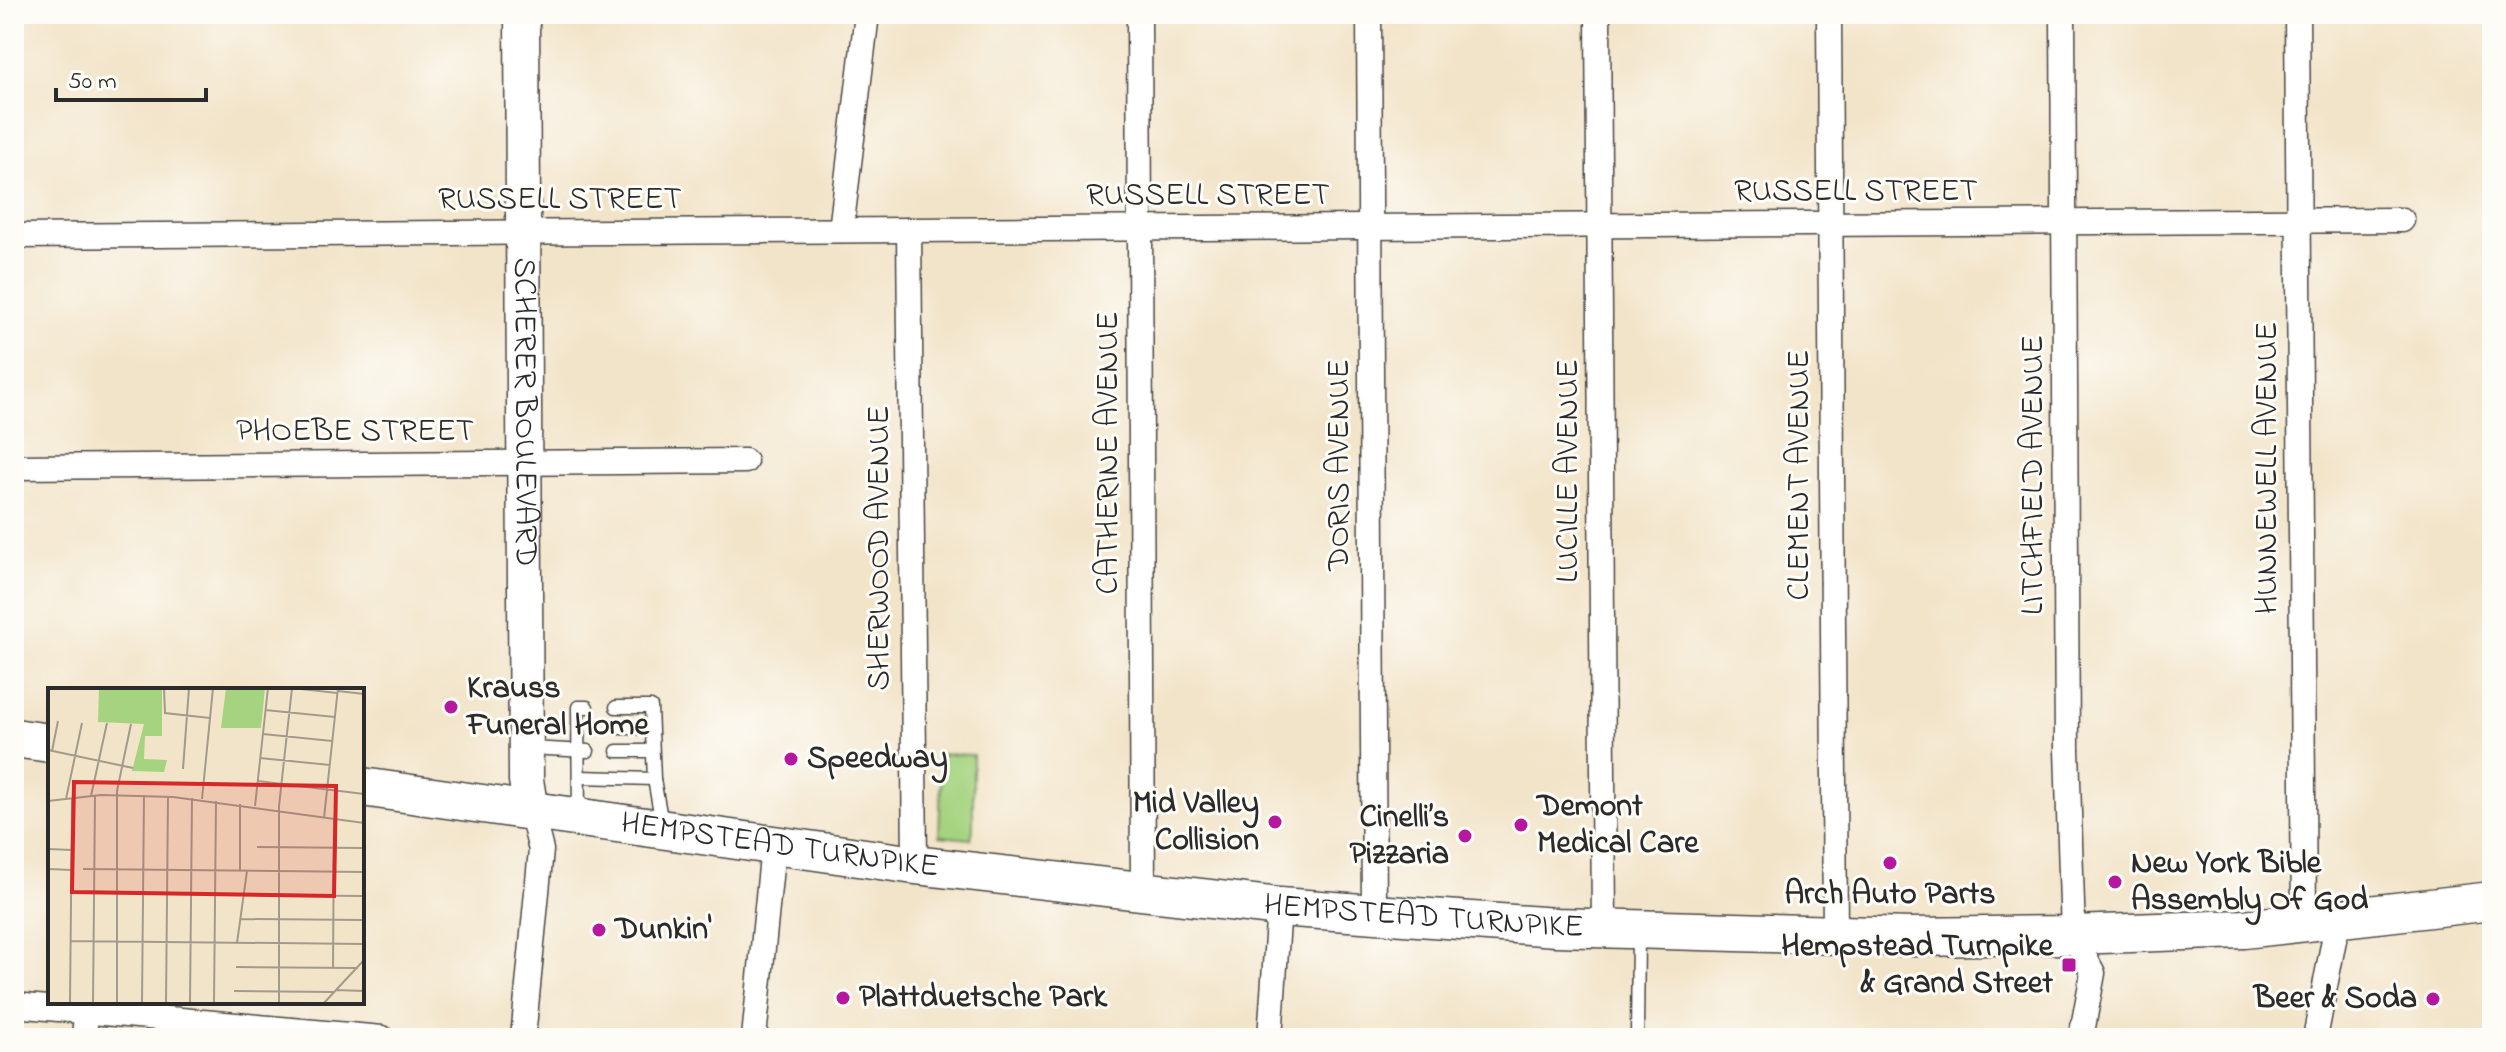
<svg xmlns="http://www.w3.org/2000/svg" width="2506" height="1052" font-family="'Indie Flower',sans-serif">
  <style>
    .green { fill: #a6d380; stroke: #687f56; stroke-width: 2 }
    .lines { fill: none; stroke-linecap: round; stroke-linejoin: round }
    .lane-casing { stroke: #494743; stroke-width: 15 }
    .street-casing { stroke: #494743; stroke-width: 27 }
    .secondary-casing { stroke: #494743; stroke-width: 37 }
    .primary-casing { stroke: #494743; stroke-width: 41 }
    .lane { stroke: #fff; stroke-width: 12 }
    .street { stroke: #fff; stroke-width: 24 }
    .secondary { stroke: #fff; stroke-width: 34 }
    .primary { stroke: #fff; stroke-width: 38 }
    .poi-dot { fill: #b5179e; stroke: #fdfcf7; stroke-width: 3 }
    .labels { text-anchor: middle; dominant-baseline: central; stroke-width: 6; stroke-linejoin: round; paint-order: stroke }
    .street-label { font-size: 32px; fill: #2b2b2b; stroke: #fdfcf7 }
    .poi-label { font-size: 32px; font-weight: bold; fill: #2b2b2b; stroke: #fdfcf7; text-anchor: start }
    .inset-road { fill: none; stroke: #a29a8a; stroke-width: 2 }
    .view { fill: #d62828; fill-opacity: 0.15; stroke: #d62828; stroke-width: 4 }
    .inset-edge { fill: none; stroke: #2b2b2b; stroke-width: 4 }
  </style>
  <rect width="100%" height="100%" fill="#fdfcf7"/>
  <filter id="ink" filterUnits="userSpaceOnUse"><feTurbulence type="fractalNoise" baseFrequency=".0125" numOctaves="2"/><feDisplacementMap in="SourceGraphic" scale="16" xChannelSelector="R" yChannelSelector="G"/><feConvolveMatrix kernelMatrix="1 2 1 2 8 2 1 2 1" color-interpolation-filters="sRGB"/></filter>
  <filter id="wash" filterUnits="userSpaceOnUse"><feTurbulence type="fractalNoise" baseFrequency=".006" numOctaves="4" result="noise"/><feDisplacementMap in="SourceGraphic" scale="32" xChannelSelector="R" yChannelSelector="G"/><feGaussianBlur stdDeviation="1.8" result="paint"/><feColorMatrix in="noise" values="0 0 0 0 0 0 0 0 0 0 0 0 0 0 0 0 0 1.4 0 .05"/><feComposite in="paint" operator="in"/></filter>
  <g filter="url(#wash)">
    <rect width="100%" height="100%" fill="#f2e4c9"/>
    <polygon class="green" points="942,754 973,755 973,829 971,839 939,836"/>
  </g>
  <g filter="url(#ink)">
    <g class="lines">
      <defs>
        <g id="lane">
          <polyline points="616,707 651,707 654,779 662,824"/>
          <polyline points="616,728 651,728"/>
          <polyline points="528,748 588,751"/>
          <polyline points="617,751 652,751"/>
          <polyline points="580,777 654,779"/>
          <polyline points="579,815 578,707 587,707"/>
          <polyline points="1637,1038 1638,933"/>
        </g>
        <g id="street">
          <polyline points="1139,14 1143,892"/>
          <polyline points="1369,14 1374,915"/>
          <polyline points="1598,14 1604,928"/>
          <polyline points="1829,14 1835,935"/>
          <polyline points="2063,14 2067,750 2073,935 2093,973 2081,1038"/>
          <polyline points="2297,14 2304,922"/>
          <polyline points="841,230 867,14"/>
          <polyline points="909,230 915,865"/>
          <polyline points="14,236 2402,220"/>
          <polyline points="14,467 745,461"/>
          <polyline points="14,1005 382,1038"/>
          <polyline points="84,1038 87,1002"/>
          <polyline points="523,1038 541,850 531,811"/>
          <polyline points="754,1038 773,847"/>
          <polyline points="1270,1038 1279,907"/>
          <polyline points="2315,1038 2338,919"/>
        </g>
        <g id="secondary">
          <path id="s1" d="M522 14 526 780 531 811"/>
        </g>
        <g id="primary">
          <polyline points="14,738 50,743"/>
          <path id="s2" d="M362 787 915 865 1279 907 1556 927 1911 937 2073 935 2244 929 2492 901"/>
        </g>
      </defs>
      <use href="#lane" class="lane-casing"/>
      <use href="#street" class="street-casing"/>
      <use href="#secondary" class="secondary-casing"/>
      <use href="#primary" class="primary-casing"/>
      <use href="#lane" class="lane"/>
      <use href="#street" class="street"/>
      <use href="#secondary" class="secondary"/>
      <use href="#primary" class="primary"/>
    </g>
  </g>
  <g class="poi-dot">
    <circle cx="451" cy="707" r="8"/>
    <circle cx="791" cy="759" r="8"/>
    <circle cx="1275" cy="822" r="8"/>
    <circle cx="1521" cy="825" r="8"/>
    <circle cx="1465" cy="836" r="8"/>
    <circle cx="1890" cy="863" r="8"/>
    <circle cx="2115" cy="882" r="8"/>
    <circle cx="599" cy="930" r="8"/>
    <rect x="2061" y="957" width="16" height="16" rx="4"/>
    <circle cx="843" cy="998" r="8"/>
    <circle cx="2433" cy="999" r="8"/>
  </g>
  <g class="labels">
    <g class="street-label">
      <text x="1856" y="192">RUSSELL STREET</text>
      <text x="1208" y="196">RUSSELL STREET</text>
      <text x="560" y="200">RUSSELL STREET</text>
      <text stroke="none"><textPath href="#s1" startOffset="398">SCHERER BOULEVARD</textPath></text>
      <text x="355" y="432">PHOEBE STREET</text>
      <text transform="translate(1109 453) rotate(-90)">CATHERINE AVENUE</text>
      <text transform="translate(1340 465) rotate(-90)">DORIS AVENUE</text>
      <text transform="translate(2268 468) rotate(-90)">HUNNEWELL AVENUE</text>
      <text transform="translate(1569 471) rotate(-90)">LUCILLE AVENUE</text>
      <text transform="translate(1800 475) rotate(-90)">CLEMENT AVENUE</text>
      <text transform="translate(2034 475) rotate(-90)">LITCHFIELD AVENUE</text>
      <text transform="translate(880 548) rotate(-90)">SHERWOOD AVENUE</text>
      <text stroke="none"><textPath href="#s2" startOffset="422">HEMPSTEAD TURNPIKE</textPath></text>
      <text stroke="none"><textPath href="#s2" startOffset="1070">HEMPSTEAD TURNPIKE</textPath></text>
    </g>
    <g class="poi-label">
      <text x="467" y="689">Krauss<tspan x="467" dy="37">Funeral Home</tspan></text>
      <text x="807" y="759">Speedway</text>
      <text x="1259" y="804" text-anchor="end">Mid Valley<tspan x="1259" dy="37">Collision</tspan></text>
      <text x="1537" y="807">Demont<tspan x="1537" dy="37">Medical Care</tspan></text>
      <text x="1449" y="818" text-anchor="end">Cinelli’s<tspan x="1449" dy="37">Pizzaria</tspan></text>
      <text x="2131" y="864">New York Bible<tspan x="2131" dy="37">Assembly Of God</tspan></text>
      <text x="1890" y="895" text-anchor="middle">Arch Auto Parts</text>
      <text x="615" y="930">Dunkin'</text>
      <text x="2053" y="947" text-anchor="end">Hempstead Turnpike<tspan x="2053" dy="37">&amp; Grand Street</tspan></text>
      <text x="859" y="998">Plattduetsche Park</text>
      <text x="2417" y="999" text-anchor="end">Beer &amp; Soda</text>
    </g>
  </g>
  <g transform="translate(48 688)">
    <rect width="316" height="316" fill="#f2e4c9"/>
    <path d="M51 0H114V48H97L96 71 119 72 116 84 84 83 96 36 50 34ZM178 0H217L213 40H173Z" fill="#a6d380"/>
    <path class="inset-road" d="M116 0 117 25 162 30M244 0 289 5M290 3 316 6M217 22 287 29M215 46 284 53M0 62 85 80M4 63 10 33M212 70 282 77M135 81 141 0M210 93 316 106M43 108 59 35M18 111 34 35M154 111 165 0M0 113 53 107 125 109 316 135M207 118 220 0M276 130 290 0M209 159 316 160M0 161 24 162M0 181 24 182M35 181 316 184M192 183V116M195 207 316 208M192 231 316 232M23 253 316 256M189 255 199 183M188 279 310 280M285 280 286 131M288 302 316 303M186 303 286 304M22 316 24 110M45 316 47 108M69 316V103L83 36M94 316 96 107M118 316 120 108M142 316 144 110M166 316 168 113M231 316V118L244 0M275 316 316 272"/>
    <path class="view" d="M26 94 288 98 286 208 24 204Z"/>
    <rect width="316" height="316" class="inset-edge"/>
  </g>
  <rect width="2506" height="1052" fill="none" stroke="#fdfcf7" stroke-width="48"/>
  <path d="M56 88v12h150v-12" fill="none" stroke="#2b2b2b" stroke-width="4"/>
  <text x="68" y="88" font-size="24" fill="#2b2b2b" stroke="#fdfcf7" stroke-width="6" paint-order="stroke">50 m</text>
</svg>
